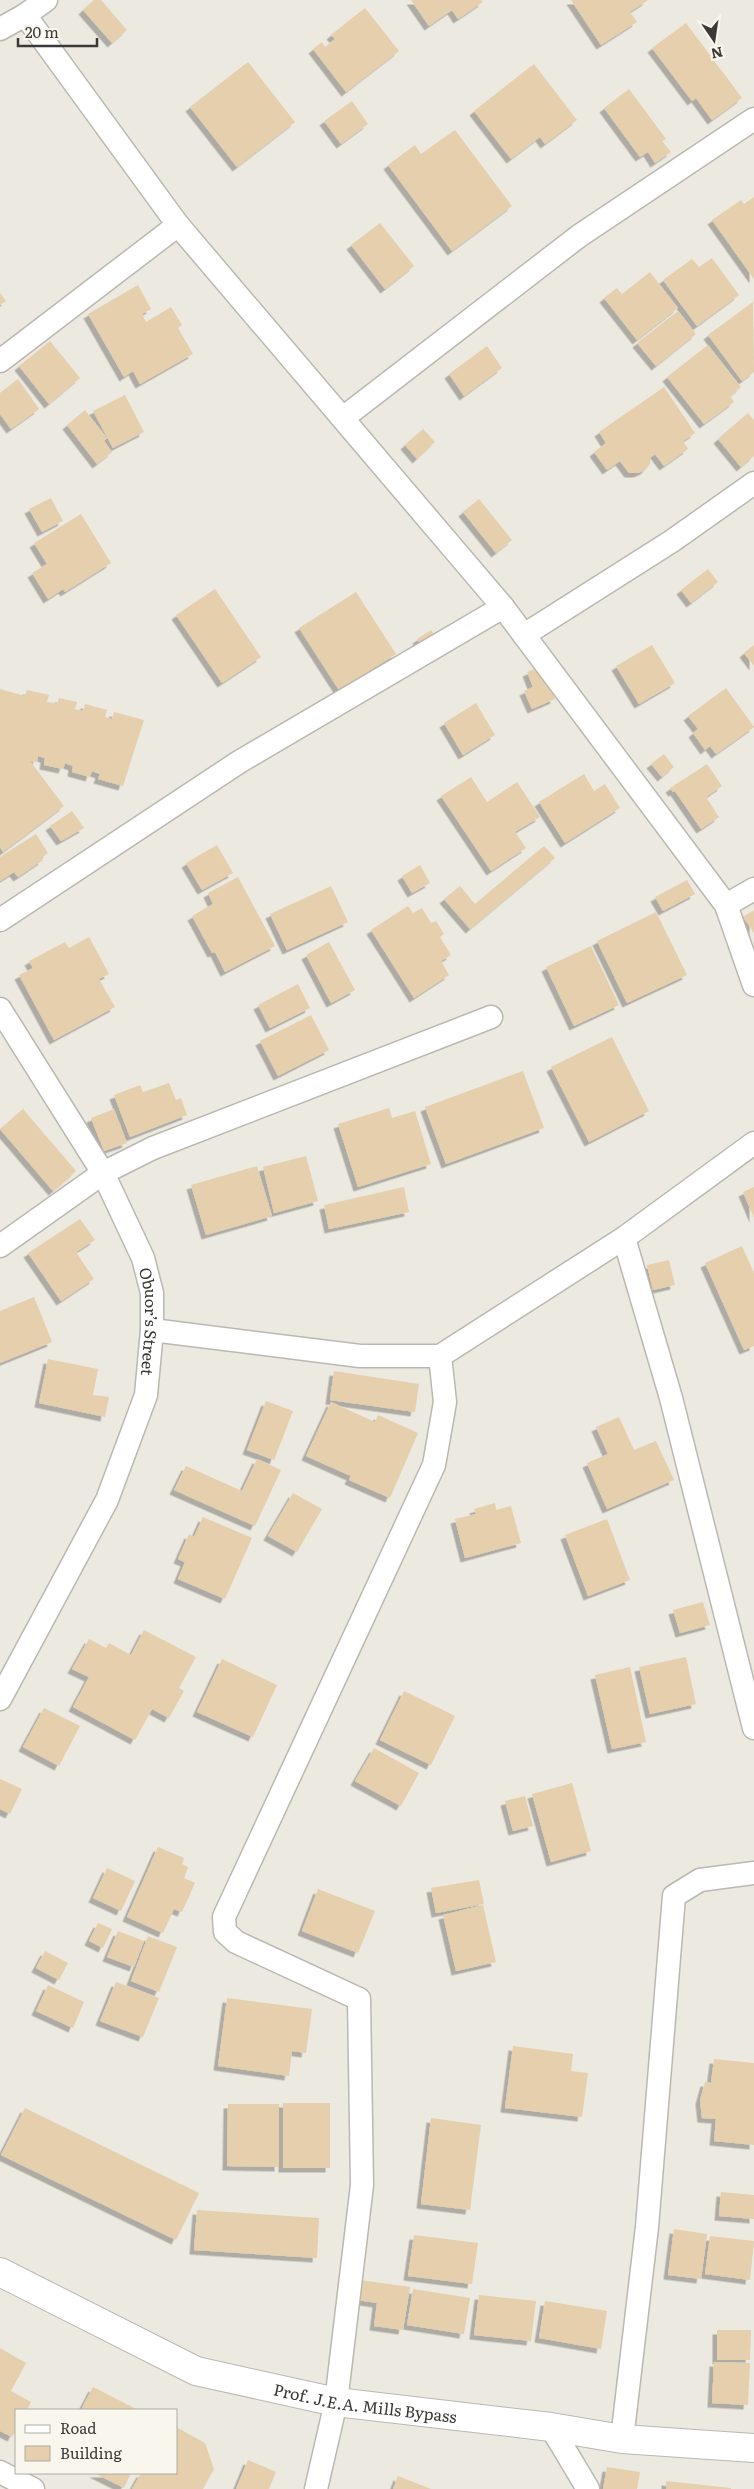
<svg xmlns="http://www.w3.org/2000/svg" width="754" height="2489" font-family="Literata,serif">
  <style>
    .building { fill: #e5cfad; filter: url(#shadow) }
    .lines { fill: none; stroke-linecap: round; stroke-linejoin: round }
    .street-casing { stroke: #bab8af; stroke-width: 25 }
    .secondary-casing { stroke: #bab8af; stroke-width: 30 }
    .street { stroke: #fff; stroke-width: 22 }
    .secondary { stroke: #fff; stroke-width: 28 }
    .labels { text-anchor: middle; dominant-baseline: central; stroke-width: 4; stroke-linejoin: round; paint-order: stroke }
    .street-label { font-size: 16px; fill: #3a3935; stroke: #f9f7ed }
  </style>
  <defs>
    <filter id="shadow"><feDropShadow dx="-4.5" dy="4.5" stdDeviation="0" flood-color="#0004"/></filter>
  </defs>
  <rect width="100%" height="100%" fill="#ece9e0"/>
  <g class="building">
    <polygon points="94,0 101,0 127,30 112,43 83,10"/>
    <polygon points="411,0 481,0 483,2 458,19 452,10 429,26"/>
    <polygon points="571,0 648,0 630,12 637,22 601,45"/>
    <polygon points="365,8 399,51 346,92 313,49 322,42 325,47 335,39 331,35"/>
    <polygon points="686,23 742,98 712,120 696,98 692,101 652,48"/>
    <polygon points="248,62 295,122 237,167 190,107"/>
    <polygon points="534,64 577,120 545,144 540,137 511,159 474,111"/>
    <polygon points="629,89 666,139 662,141 671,152 655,163 648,152 640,157 604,108"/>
    <polygon points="352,101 368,124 341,144 324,121"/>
    <polygon points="455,130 512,206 452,251 388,165 415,145 421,154"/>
    <polygon points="754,197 754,279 712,220 741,200 744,204"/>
    <polygon points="380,223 414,266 385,289 351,245"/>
    <polygon points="712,258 739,295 697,326 663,280 692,259 699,267"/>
    <polygon points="650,272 678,308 637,340 604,298 617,288 622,294"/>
    <polygon points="138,285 151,309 142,314 146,322 171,307 182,325 178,328 193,354 140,384 133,371 124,377 88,314"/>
    <polygon points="0,293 6,301 0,305"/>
    <polygon points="753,302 754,372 742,381 708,335"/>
    <polygon points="678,311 696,334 656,366 637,343"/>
    <polygon points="50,341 80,378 49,404 19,366"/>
    <polygon points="708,345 741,387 730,396 734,402 704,424 667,377"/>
    <polygon points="487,346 502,368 464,396 449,374"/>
    <polygon points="18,379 39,409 11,429 0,414 0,393"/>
    <polygon points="664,387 695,433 683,441 688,449 664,466 655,454 650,458 650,464 645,470 638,473 629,473 620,461 607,470 594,452 606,443 599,432"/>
    <polygon points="125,395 144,432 113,448 93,411"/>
    <polygon points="85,410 107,438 104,441 112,452 97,464 67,425"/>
    <polygon points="748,413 754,420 754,456 741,467 718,439"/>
    <polygon points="423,429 435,442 417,459 405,445"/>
    <polygon points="51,498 63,521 42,532 29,509"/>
    <polygon points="479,499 512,540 496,553 463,512"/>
    <polygon points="81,514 111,563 65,592 63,589 48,599 32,573 47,564 34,543"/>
    <polygon points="708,569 718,582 691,603 681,590"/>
    <polygon points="215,589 261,657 222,683 176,615"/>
    <polygon points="356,592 396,654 339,690 299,628"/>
    <polygon points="431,630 438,641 424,650 417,639"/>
    <polygon points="652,645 675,683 639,704 616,666"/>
    <polygon points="754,645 754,666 744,653"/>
    <polygon points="542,666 555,699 532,709 524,691 533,687 527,672"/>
    <polygon points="726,688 754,727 716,754 710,746 705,750 693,733 698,729 688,716"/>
    <polygon points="0,689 25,696 27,690 49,695 47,702 57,704 59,698 77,702 75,709 83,711 85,704 107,710 105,717 112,719 114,712 144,720 123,786 98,779 100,774 92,771 90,777 72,772 73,766 65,763 63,769 44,765 45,758 38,756 37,762 30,761 64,806 3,852 0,847"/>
    <polygon points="476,703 495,735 463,755 444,723"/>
    <polygon points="664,754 674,767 662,777 651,764"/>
    <polygon points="707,764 722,786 706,797 719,817 701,829 675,791 673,792 670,788"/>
    <polygon points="584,774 594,791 605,784 620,808 565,843 539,802"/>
    <polygon points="471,777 487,802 517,782 540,817 515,832 526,848 491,871 441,796"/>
    <polygon points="72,811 84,828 61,841 50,826"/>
    <polygon points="36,834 48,853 41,858 43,860 18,877 14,872 0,881 0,857"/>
    <polygon points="217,845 233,873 202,890 186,863"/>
    <polygon points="544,846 555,858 470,929 444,899 460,886 475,904"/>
    <polygon points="420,865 430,883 412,893 402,876"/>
    <polygon points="238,877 275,946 225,972 215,952 212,953 192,916 213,904 208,893"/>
    <polygon points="687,880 695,894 663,911 655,897"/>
    <polygon points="331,886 348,922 287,950 270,914"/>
    <polygon points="408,906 413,913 422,908 431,923 436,921 444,934 440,937 451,955 441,961 449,975 414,998 371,930"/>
    <polygon points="754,910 754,933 743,917"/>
    <polygon points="656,912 687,975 627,1003 597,941"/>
    <polygon points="89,937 109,974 99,979 115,1007 54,1040 19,975 33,968 29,961 65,942 69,948"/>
    <polygon points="329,942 355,990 331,1003 306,955"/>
    <polygon points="591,946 619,1005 574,1026 546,967"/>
    <polygon points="298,984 310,1008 270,1028 258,1005"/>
    <polygon points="311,1015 329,1050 278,1076 260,1041"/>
    <polygon points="612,1037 649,1111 589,1142 551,1067"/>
    <polygon points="523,1071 544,1128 446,1164 425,1107"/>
    <polygon points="169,1083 176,1100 181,1098 187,1115 130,1137 114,1095 140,1085 143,1092"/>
    <polygon points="389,1108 392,1118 415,1111 431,1164 358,1187 338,1124"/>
    <polygon points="23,1109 76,1171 53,1191 0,1129"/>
    <polygon points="114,1109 127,1143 104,1151 91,1118"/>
    <polygon points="306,1156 318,1201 274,1213 263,1167"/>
    <polygon points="257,1166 272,1216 206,1235 191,1185"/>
    <polygon points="404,1187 409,1212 329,1229 324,1205"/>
    <polygon points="754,1187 754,1218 743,1192"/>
    <polygon points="80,1219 95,1240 76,1252 94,1279 61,1301 28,1253"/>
    <polygon points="742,1246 754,1273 754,1346 744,1350 705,1263"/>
    <polygon points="669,1260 675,1285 653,1290 647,1265"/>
    <polygon points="34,1297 52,1342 0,1363 0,1311"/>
    <polygon points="48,1359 98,1369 93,1395 109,1397 105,1417 39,1403"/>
    <polygon points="334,1371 419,1384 415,1412 330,1400"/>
    <polygon points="266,1401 293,1411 274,1460 247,1450"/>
    <polygon points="331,1402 375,1422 378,1415 418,1433 390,1498 349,1480 351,1476 306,1456"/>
    <polygon points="619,1417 634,1450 656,1441 674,1480 607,1509 587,1463 608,1454 596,1427"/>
    <polygon points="257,1459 281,1470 255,1526 174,1490 186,1466 242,1491"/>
    <polygon points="293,1493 322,1509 297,1552 268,1536"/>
    <polygon points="495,1503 496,1510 511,1506 521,1543 465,1558 455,1519 476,1514 474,1509"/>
    <polygon points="203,1517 252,1538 225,1599 178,1579 185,1562 178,1559 189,1534 194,1537"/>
    <polygon points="607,1519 630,1580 588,1596 565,1535"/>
    <polygon points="703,1602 710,1625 680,1633 673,1610"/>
    <polygon points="144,1630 196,1657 179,1688 184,1691 169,1718 152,1709 135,1740 73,1707 89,1677 72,1669 89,1639 106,1648 109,1643 131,1655"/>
    <polygon points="686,1657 696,1704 650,1714 639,1667"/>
    <polygon points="222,1659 277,1685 253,1737 197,1712"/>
    <polygon points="630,1667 646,1742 612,1749 595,1675"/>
    <polygon points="404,1691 455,1716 431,1765 380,1740"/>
    <polygon points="44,1708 80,1726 59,1766 23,1747"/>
    <polygon points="374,1748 419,1773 401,1806 355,1781"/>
    <polygon points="0,1779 22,1789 10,1814 0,1809"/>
    <polygon points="572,1783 591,1851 551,1862 532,1794"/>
    <polygon points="525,1796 533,1826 513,1831 505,1801"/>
    <polygon points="158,1847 184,1858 182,1864 188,1867 184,1878 195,1883 182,1912 174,1909 163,1933 127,1917"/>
    <polygon points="107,1868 135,1881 121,1911 93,1898"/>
    <polygon points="479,1880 484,1904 436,1913 431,1888"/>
    <polygon points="318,1889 375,1911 358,1953 302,1931"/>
    <polygon points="483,1905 496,1962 456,1971 443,1915"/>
    <polygon points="98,1923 112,1929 103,1948 89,1941"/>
    <polygon points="118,1931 144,1941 134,1967 107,1957"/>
    <polygon points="148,1936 177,1947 159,1992 131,1981"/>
    <polygon points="45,1951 68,1963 59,1980 36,1968"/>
    <polygon points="116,1982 159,1998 143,2037 100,2021"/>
    <polygon points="48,1985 84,2002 73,2028 36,2011"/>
    <polygon points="227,1998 312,2009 306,2053 292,2051 289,2076 218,2066"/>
    <polygon points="513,2046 573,2054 571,2071 588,2073 582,2117 505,2108"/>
    <polygon points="714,2059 754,2063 754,2145 714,2141 716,2119 702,2118 700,2100 705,2082 711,2083"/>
    <rect x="283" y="2103" width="47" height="65"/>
    <polygon points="228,2104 279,2104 279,2167 227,2166"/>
    <polygon points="25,2108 199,2193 176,2240 1,2155"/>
    <polygon points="431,2118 481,2125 470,2210 421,2204"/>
    <polygon points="721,2192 754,2195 754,2219 719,2216"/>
    <polygon points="197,2210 319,2218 317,2258 194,2250"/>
    <polygon points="674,2229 707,2234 701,2279 668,2275"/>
    <polygon points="414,2235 478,2243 472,2284 408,2276"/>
    <polygon points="710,2236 754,2241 750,2280 705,2274"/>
    <polygon points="360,2280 410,2287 403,2330 374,2326 377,2303 357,2300"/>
    <polygon points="413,2289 470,2298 464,2334 407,2325"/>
    <polygon points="479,2295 536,2301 531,2341 474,2335"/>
    <polygon points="545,2301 607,2311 601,2349 539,2338"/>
    <polygon points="717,2330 751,2330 750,2360 717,2360"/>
    <polygon points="0,2348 26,2363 11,2391 31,2402 27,2410 16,2410 16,2430 12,2437 0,2431"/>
    <polygon points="714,2362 750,2363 748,2405 712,2403"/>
    <polygon points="93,2387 138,2410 81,2410"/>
    <polygon points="176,2427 205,2443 214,2469 203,2489 132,2489 141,2473 176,2473"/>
    <polygon points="248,2460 276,2472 269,2489 236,2489"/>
    <polygon points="607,2467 640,2472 637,2489 603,2489"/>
    <polygon points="94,2473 131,2473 124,2488"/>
    <polygon points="398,2476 431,2489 393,2489"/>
    <polygon points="666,2481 731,2488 731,2489 666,2489"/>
  </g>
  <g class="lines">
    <defs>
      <g id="street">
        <polyline points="25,15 178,225"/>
        <polyline points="0,29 25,15 46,0"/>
        <polyline points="0,361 178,225 503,607 726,905 754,985"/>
        <polyline points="343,418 579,236 754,119"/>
        <polyline points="524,635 672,541 754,483"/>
        <polyline points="726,905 754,889"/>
        <polyline points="0,920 239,762 503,607"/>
        <path id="s1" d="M0 1009 103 1173 143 1258 152 1293V1330L146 1395 107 1500 0 1699"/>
        <polyline points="624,1238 671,1398 754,1728"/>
        <polyline points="0,1246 103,1173 153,1148 491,1017"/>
        <polyline points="152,1330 360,1356 440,1356 624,1238 754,1143"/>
        <polyline points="551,2427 588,2489"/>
        <polyline points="622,2439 647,2227 674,1896 700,1880 754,1873"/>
        <polyline points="0,2472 33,2489"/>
        <polyline points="316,2489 336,2402 362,2185 359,1999 236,1942 225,1932 224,1917 434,1465 445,1402 440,1356"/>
      </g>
      <g id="secondary">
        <path id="s2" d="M0 2272 196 2371 336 2402 551 2427 622 2439 754 2448"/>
      </g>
    </defs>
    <use href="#street" class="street-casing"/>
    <use href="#secondary" class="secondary-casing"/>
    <use href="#street" class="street"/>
    <use href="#secondary" class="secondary"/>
  </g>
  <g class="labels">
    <g class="street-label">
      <text stroke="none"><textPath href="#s1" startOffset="352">Obuor’s Street</textPath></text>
      <text stroke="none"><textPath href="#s2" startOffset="392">Prof. J.E.A. Mills Bypass</textPath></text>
    </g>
  </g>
  <rect x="15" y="2409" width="162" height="65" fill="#f9f7ed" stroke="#adaba3"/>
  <rect x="25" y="2425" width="25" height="8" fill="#ffffff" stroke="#adaba3"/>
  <text x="60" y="2434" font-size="15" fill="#3a3935">Road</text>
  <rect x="25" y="2446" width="25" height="15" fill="#e5cfad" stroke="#adaba3"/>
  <text x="60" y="2459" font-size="15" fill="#3a3935">Building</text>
  <g transform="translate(714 40) rotate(167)" stroke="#f9f7ed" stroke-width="4" paint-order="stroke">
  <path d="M0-4L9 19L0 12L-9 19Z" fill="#3a3935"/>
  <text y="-8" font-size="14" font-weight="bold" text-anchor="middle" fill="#3a3935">N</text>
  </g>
  <path d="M18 38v8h79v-8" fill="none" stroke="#3a3935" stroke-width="2.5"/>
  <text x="25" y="38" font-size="15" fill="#3a3935" stroke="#f9f7ed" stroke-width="4" paint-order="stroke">20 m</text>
</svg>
